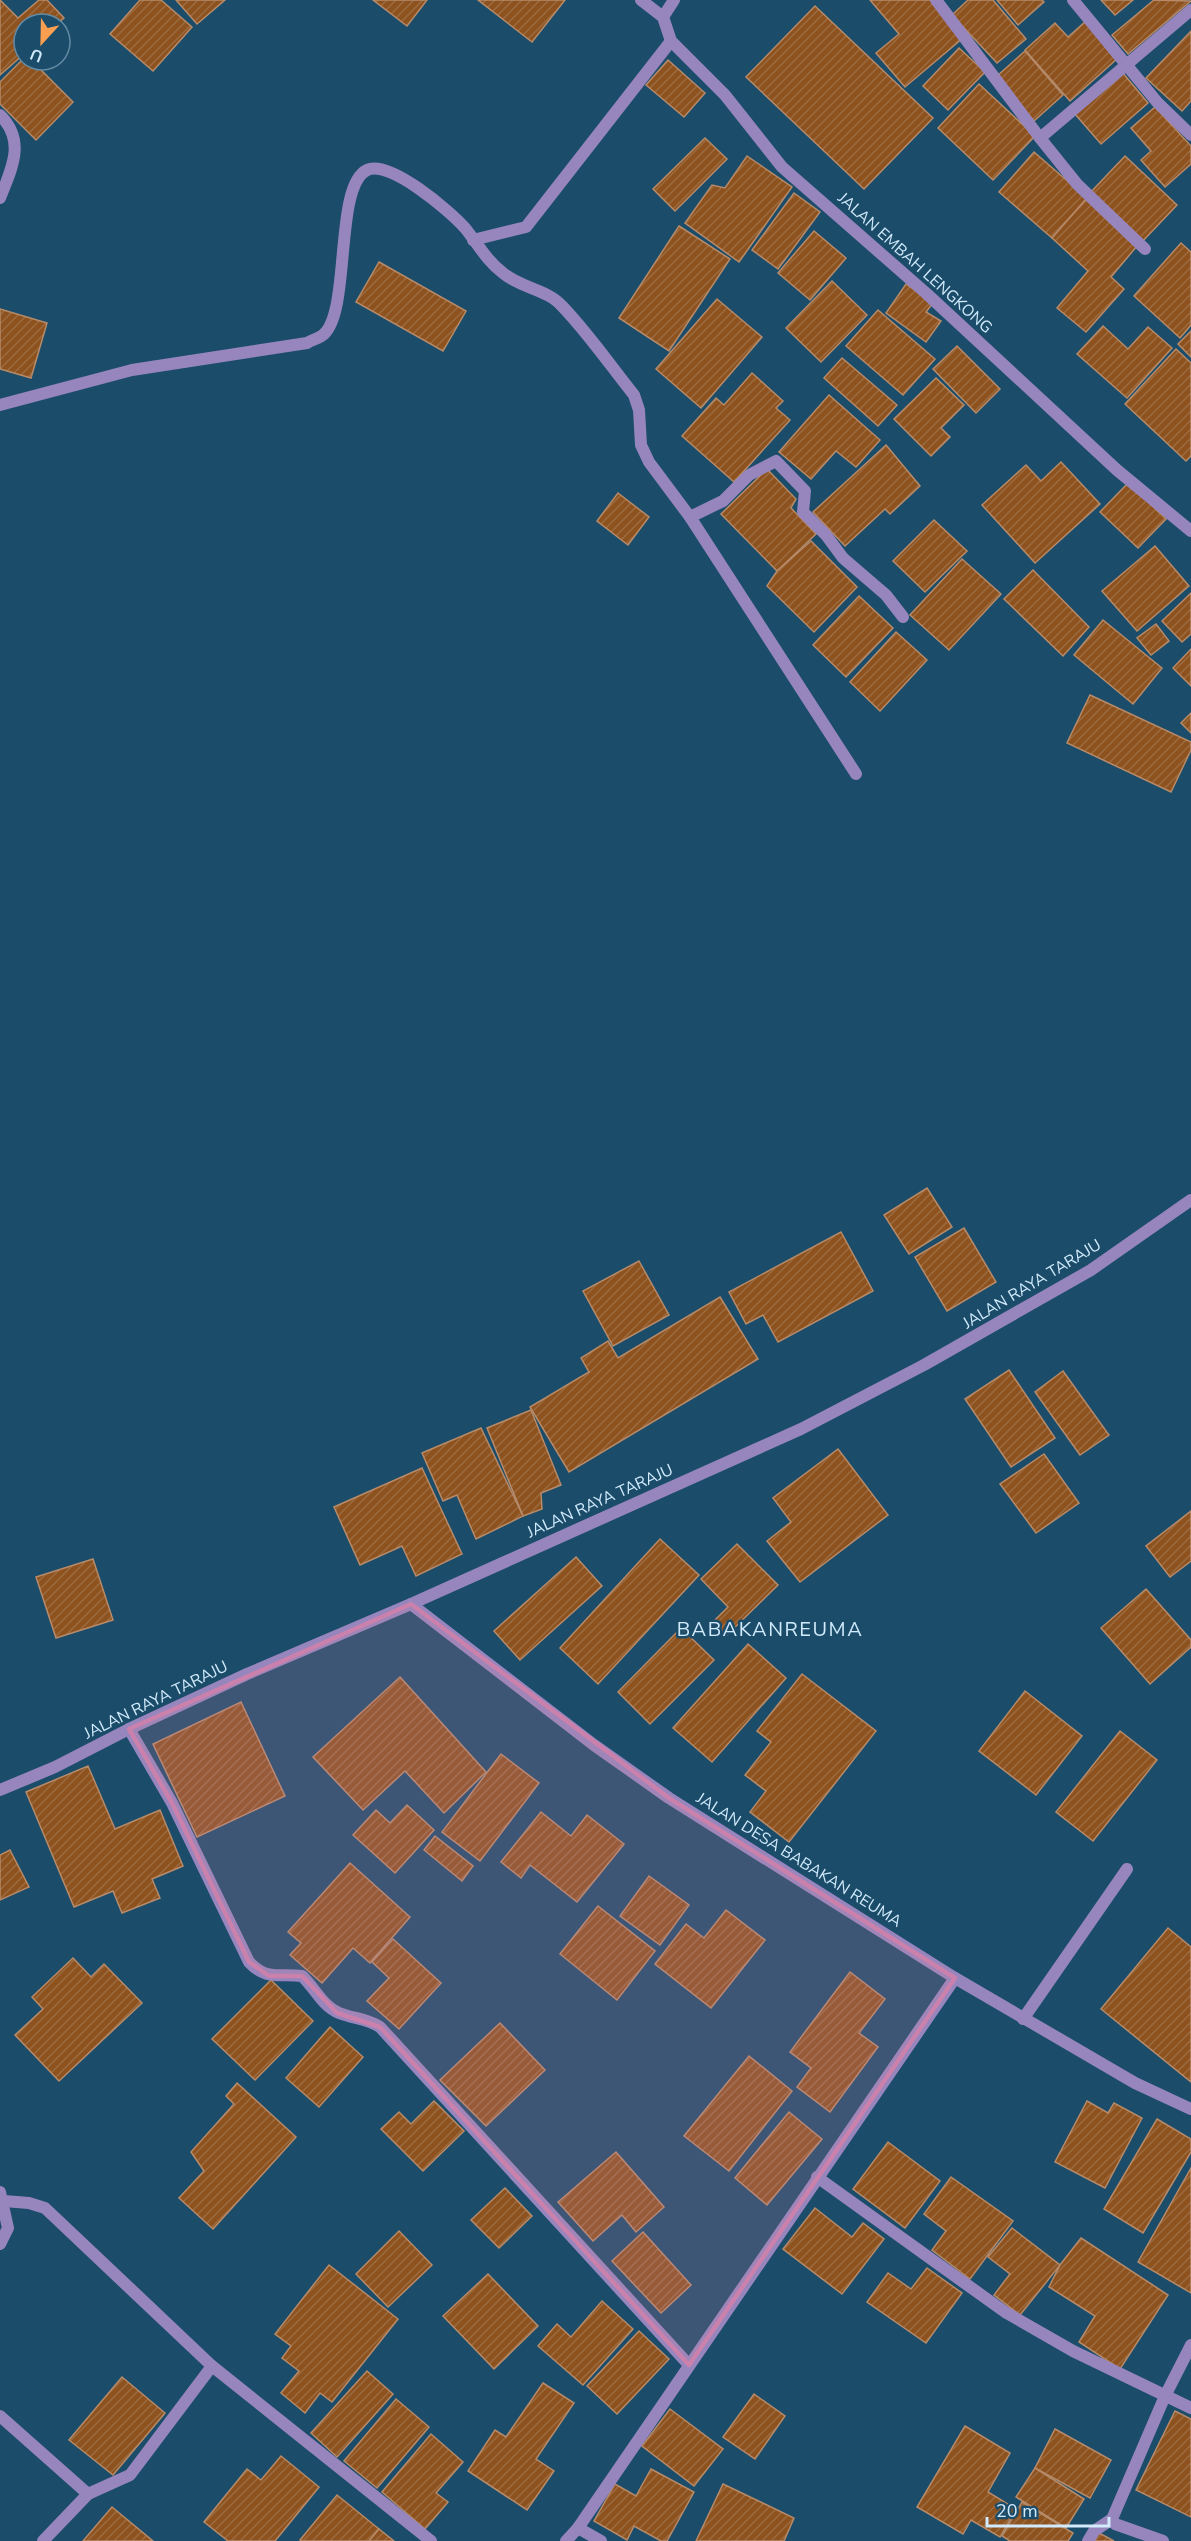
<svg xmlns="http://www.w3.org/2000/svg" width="1191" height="2541" font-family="'Nunito Sans',sans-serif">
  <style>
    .building { fill: url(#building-hatch); stroke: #b78b69; stroke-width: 1.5 }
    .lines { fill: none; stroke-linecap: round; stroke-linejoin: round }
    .lane { stroke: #9786bd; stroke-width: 12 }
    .street { stroke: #9786bd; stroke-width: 12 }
    .marked { fill: #ca81ac; fill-opacity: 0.2; stroke: #ca81ac; stroke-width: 4.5; stroke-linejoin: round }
    .labels { text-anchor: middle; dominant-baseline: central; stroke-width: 5; stroke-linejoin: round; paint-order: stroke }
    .street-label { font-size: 16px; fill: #d1eafc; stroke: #1b4c69 }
    .quarter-label { font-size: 20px; letter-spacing: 1.5px; fill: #d1eafc; stroke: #1b4c69 }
  </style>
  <defs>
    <pattern id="building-hatch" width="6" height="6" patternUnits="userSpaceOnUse" patternTransform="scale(1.5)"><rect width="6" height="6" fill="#8d521e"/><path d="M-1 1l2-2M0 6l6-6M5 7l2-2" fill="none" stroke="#9c6b40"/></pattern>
  </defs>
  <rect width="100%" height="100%" fill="#1b4c69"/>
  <g class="building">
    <polygon points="0,0 18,18 39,0 47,0 64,18 57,24 24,24 24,54 0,75"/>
    <polygon points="140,0 161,0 192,27 153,71 110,34"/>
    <polygon points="176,0 225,0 197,24"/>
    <polygon points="373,0 427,0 407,26"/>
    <polygon points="478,0 565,0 532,42"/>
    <polygon points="870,0 931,0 963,38 905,87 876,53 899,34"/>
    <polygon points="968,0 993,0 1026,39 997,63 952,15"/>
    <polygon points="997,0 1042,0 1044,2 1018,25"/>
    <polygon points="1101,0 1133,0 1115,15"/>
    <polygon points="1154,0 1191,1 1128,54 1112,35"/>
    <polygon points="815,6 933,118 864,189 746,77"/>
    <polygon points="1086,21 1118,58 1070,101 1025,50 1055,23 1068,37"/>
    <polygon points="1191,31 1191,101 1182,111 1146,78"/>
    <polygon points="959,48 985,72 948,110 923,86"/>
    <polygon points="1025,51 1063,95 1034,121 996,77"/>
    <polygon points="24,58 31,60 73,102 36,140 0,104 0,82"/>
    <polygon points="668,60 705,93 684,117 646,85"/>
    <polygon points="1122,72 1148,103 1101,144 1075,114"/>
    <polygon points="979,84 1035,136 993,180 938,128"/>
    <polygon points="1155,107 1191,146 1191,164 1165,187 1141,160 1151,151 1131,128"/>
    <polygon points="705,138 727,159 675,211 653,189"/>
    <polygon points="1034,152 1087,198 1052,238 999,192"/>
    <polygon points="747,156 792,187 739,262 685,223 712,185 725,188"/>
    <polygon points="1125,156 1177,205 1140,244 1089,194"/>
    <polygon points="794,193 820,212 778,269 752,250"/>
    <polygon points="1087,198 1137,246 1111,277 1124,289 1086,332 1057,308 1088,271 1052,238"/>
    <polygon points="679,226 730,259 669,351 619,318"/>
    <polygon points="814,231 846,258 810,300 778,273"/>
    <polygon points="1181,243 1191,252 1191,325 1180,338 1134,296"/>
    <polygon points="379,262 466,311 443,351 356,302"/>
    <polygon points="832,281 867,315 821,362 786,328"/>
    <polygon points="906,284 933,303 926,312 941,321 926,342 886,313"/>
    <polygon points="717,299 762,337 701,408 656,369"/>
    <polygon points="0,309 47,323 31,378 0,369"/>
    <polygon points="878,310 935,359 903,395 846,346"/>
    <polygon points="1103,326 1128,349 1148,327 1172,348 1127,398 1077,354"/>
    <polygon points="1191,331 1191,357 1178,344"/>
    <polygon points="957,346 1000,389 976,413 933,369"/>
    <polygon points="1176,349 1191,363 1191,456 1186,461 1125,404"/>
    <polygon points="842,358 897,405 878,426 824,378"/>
    <polygon points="752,373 783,401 776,408 790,420 734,482 682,436 716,398 724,405"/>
    <polygon points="936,378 964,405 941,428 950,437 931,456 894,419"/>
    <polygon points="829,395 880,440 856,467 836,451 811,479 779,452"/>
    <polygon points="886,445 920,486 890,514 885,509 845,546 813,512"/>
    <polygon points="1061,462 1100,504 1035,563 982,505 1026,465 1041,481"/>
    <polygon points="767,469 796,499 791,508 816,534 777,571 721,514"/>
    <polygon points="1128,483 1166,519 1138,548 1100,512"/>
    <polygon points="618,493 649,517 628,545 597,521"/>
    <polygon points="934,520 967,551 925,592 893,561"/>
    <polygon points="811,541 857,587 814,632 767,586 777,571"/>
    <polygon points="1155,546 1189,586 1137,631 1102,591"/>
    <polygon points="962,559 1001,594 949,650 910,615"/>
    <polygon points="1033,570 1089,627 1063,656 1004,599"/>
    <polygon points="1191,593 1191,634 1182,642 1162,621"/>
    <polygon points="859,596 893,628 846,677 813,645"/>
    <polygon points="1103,620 1162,668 1133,704 1074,655"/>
    <polygon points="1156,624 1169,641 1151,655 1137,638"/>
    <polygon points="896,632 927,660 880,711 850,682"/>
    <polygon points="1191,649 1191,686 1173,668"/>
    <polygon points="1090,695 1191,742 1191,750 1171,792 1067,743"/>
    <polygon points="1191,713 1191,733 1181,723"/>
    <polygon points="927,1188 952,1227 909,1254 884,1215"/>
    <polygon points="964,1228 996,1282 947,1311 915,1257"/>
    <polygon points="841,1232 873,1291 778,1342 763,1315 746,1324 729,1292"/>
    <polygon points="639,1261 669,1315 613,1346 583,1291"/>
    <polygon points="720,1297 758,1359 569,1472 530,1407 589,1372 581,1358 608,1341 618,1358"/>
    <polygon points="1009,1370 1055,1438 1011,1467 965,1399"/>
    <polygon points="1063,1371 1109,1435 1080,1455 1035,1392"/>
    <polygon points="531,1410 561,1485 541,1493 542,1509 523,1516 487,1428"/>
    <polygon points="481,1428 523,1516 476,1539 457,1495 443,1501 422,1453"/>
    <polygon points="838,1449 888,1515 800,1582 767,1541 791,1522 773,1498"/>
    <polygon points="1044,1454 1079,1503 1036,1533 1000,1484"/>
    <polygon points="422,1468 462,1554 416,1576 402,1546 360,1565 334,1507"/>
    <polygon points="1191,1511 1191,1561 1170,1577 1146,1546"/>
    <polygon points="660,1539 699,1575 598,1684 560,1648"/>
    <polygon points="737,1544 778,1585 727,1635 713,1622 728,1607 701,1579"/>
    <polygon points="576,1557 602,1586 520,1660 494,1631"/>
    <polygon points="93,1559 113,1620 56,1638 36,1577"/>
    <polygon points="1146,1589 1191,1640 1191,1647 1150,1684 1101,1628"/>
    <polygon points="681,1628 714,1660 650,1724 618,1692"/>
    <polygon points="748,1644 786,1678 712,1762 673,1728"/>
    <polygon points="802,1674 876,1731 789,1842 750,1812 766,1791 745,1775 771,1742 757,1731"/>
    <polygon points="400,1677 486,1772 444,1813 405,1771 363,1810 313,1757"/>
    <polygon points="1025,1691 1082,1736 1036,1795 979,1751"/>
    <polygon points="241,1702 285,1796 197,1837 153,1744"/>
    <polygon points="1120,1731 1157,1760 1093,1841 1056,1812"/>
    <polygon points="501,1754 539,1783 480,1861 442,1832"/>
    <polygon points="88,1766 115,1829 160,1810 183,1866 152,1879 160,1898 122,1913 113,1891 74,1907 26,1792"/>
    <polygon points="407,1805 434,1830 395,1873 353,1835 376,1810 390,1823"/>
    <polygon points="541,1812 571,1836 587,1815 624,1844 577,1902 530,1865 521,1878 501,1862"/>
    <polygon points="435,1836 473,1866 462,1881 424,1850"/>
    <polygon points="10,1850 29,1887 0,1900 0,1855"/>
    <polygon points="350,1863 410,1917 370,1963 353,1948 322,1983 290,1955 301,1943 288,1932"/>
    <polygon points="649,1876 689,1905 660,1945 620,1916"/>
    <polygon points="598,1906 655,1951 617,2000 560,1954"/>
    <polygon points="726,1910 765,1940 711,2008 655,1964 686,1924 704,1938"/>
    <polygon points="1168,1928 1191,1947 1191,2082 1101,2009"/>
    <polygon points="393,1939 441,1983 399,2029 367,2001 389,1978 372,1962"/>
    <polygon points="73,1958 91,1977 104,1964 142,2003 59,2081 15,2035 43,2009 32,1997"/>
    <polygon points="850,1972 885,1999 859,2033 878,2047 830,2112 797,2087 811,2068 790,2052"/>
    <polygon points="271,1980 313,2021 255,2080 212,2039"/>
    <polygon points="500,2023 545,2070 486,2126 440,2080"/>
    <polygon points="330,2027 363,2057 319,2107 286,2078"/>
    <polygon points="749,2056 792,2091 729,2171 684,2136"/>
    <polygon points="237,2083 296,2137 213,2229 179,2198 204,2171 191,2152 234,2104 226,2096"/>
    <polygon points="434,2101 464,2131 423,2171 381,2129 399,2112 411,2124"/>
    <polygon points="1087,2101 1108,2113 1114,2103 1142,2118 1105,2188 1055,2162"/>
    <polygon points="789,2112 822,2139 767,2205 735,2178"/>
    <polygon points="1157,2119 1191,2139 1191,2152 1143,2233 1104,2209"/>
    <polygon points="888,2142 940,2181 905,2228 853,2189"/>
    <polygon points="616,2152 664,2207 636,2232 622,2215 593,2241 558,2202"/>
    <polygon points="1191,2168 1191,2293 1138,2262"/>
    <polygon points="951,2177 1013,2221 970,2279 932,2250 946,2231 924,2214"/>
    <polygon points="505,2188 532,2216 499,2248 471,2220"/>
    <polygon points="815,2208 852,2237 863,2223 884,2239 842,2294 783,2249"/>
    <polygon points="1012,2228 1060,2265 1020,2315 994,2295 1010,2274 988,2257"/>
    <polygon points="399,2231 432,2265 388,2307 356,2274"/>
    <polygon points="643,2232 691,2285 661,2313 612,2261"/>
    <polygon points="1081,2238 1168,2295 1120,2369 1079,2342 1095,2316 1049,2287 1060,2265"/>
    <polygon points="329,2265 398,2319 332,2402 320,2393 305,2413 281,2393 299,2371 282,2358 291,2346 275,2334"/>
    <polygon points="927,2268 962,2293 926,2343 867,2302 888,2273 911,2289"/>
    <polygon points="488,2274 538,2326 494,2369 443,2316"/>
    <polygon points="602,2301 633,2329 583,2385 538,2346 557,2324 571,2337"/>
    <polygon points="639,2331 669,2359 617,2414 587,2386"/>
    <polygon points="367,2371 393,2394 337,2457 311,2433"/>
    <polygon points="122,2377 165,2413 113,2475 69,2440"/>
    <polygon points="543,2383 574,2403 536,2459 554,2471 527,2510 468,2471 495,2430 506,2437"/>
    <polygon points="754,2394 785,2416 755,2459 723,2437"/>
    <polygon points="396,2399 429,2427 377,2488 344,2461"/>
    <polygon points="670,2409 723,2449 694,2486 642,2446"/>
    <polygon points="1175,2411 1191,2419 1191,2517 1136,2490"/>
    <polygon points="965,2426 1010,2453 988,2492 1016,2509 1000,2537 971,2520 963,2534 917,2507"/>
    <polygon points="1055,2429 1111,2460 1090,2498 1035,2468"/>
    <polygon points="431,2434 463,2462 436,2493 448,2502 425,2529 382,2492"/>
    <polygon points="281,2456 319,2487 275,2541 228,2541 204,2522 247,2469 261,2480"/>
    <polygon points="1035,2468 1084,2499 1066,2528 1016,2497"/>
    <polygon points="651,2469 694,2492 667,2541 661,2541 634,2526 627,2540 594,2521 615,2484 636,2496"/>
    <polygon points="723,2484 794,2518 784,2541 696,2541"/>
    <polygon points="337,2495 379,2529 369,2541 302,2541 300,2540"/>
    <polygon points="1022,2502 1073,2533 1068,2541 1010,2541 1002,2536"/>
    <polygon points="112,2507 153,2541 83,2541"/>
    <polygon points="379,2529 394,2541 369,2541"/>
    <polygon points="1099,2533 1114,2541 1094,2541"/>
  </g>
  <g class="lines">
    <polyline class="lane" points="1023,2019 1127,1869"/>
    <g class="street">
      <polyline points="641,0 663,17 671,41 725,95 782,167 927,294 1117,470 1191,531"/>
      <polyline points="936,0 1040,138 1191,10"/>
      <polyline points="1073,0 1157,102 1191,135"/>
      <polyline points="663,17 674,0"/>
      <path d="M0 115C26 141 12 168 0 198"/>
      <polyline points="1040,138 1077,184 1145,249"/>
      <polyline points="473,240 526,227 671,41"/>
      <path d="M0 405 132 370 307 343C312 340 320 338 324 334 351 309 334 186 367 170 389 159 450 211 465 228 478 244 486 260 503 273 520 288 547 289 562 306 588 333 610 365 634 395L639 410 641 445 649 462 690 517 856 774"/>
      <polyline points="690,517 723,501 749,475 776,461 805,491 803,512 826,535 843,558 886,595 903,617"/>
      <polyline points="411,1604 594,1745 669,1798 955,1978 1135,2083 1191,2109"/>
      <path d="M129 1729 172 1803 249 1962C267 1981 278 1973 302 1976 315 1988 322 2006 339 2013 354 2019 366 2018 380 2027L689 2365"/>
      <polyline points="0,1790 55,1767 129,1729 247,1674 411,1604 801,1429 924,1365 1091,1270 1191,1200"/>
      <polyline points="817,2177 1005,2312 1073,2351 1191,2408"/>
      <polyline points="0,2192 8,2228 0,2244"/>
      <polyline points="4,2201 29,2203 45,2208 212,2366 431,2541"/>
      <polyline points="0,2416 88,2494"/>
      <polyline points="578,2528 601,2541"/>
      <polyline points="43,2541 88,2494 130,2475 212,2366"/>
      <polyline points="566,2541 578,2528 955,1978"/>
      <polyline points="1088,2541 1094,2531 1112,2519"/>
      <polyline points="1163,2541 1115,2524 1112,2519 1165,2396 1191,2345"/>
    </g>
  </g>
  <path class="marked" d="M411 1604 669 1798 955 1978 689 2365 380 2027 337 2013 302 1976H269L249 1962 172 1803 129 1729Z"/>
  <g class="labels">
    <g class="street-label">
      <text transform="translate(915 263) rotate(42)">JALAN EMBAH LENGKONG</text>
      <text transform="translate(1032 1284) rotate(-31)">JALAN RAYA TARAJU</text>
      <text transform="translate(600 1501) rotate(-24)">JALAN RAYA TARAJU</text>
      <text transform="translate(156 1700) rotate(-26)">JALAN RAYA TARAJU</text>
      <text transform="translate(799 1860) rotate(32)">JALAN DESA BABAKAN REUMA</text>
    </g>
    <g class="quarter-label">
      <text x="770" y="1629">BABAKANREUMA</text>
    </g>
  </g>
  <g transform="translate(42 42) rotate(202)"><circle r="28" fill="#1b4c69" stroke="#648ba4" stroke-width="1.5"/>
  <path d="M0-4.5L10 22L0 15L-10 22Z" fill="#fb9e50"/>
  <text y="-9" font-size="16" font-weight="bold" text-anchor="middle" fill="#d1eafc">U</text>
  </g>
  <path d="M987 2517v9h122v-9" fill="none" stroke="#d1eafc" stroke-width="3"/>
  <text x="996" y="2517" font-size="18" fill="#d1eafc" stroke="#1b4c69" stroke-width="4.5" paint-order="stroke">20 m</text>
</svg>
